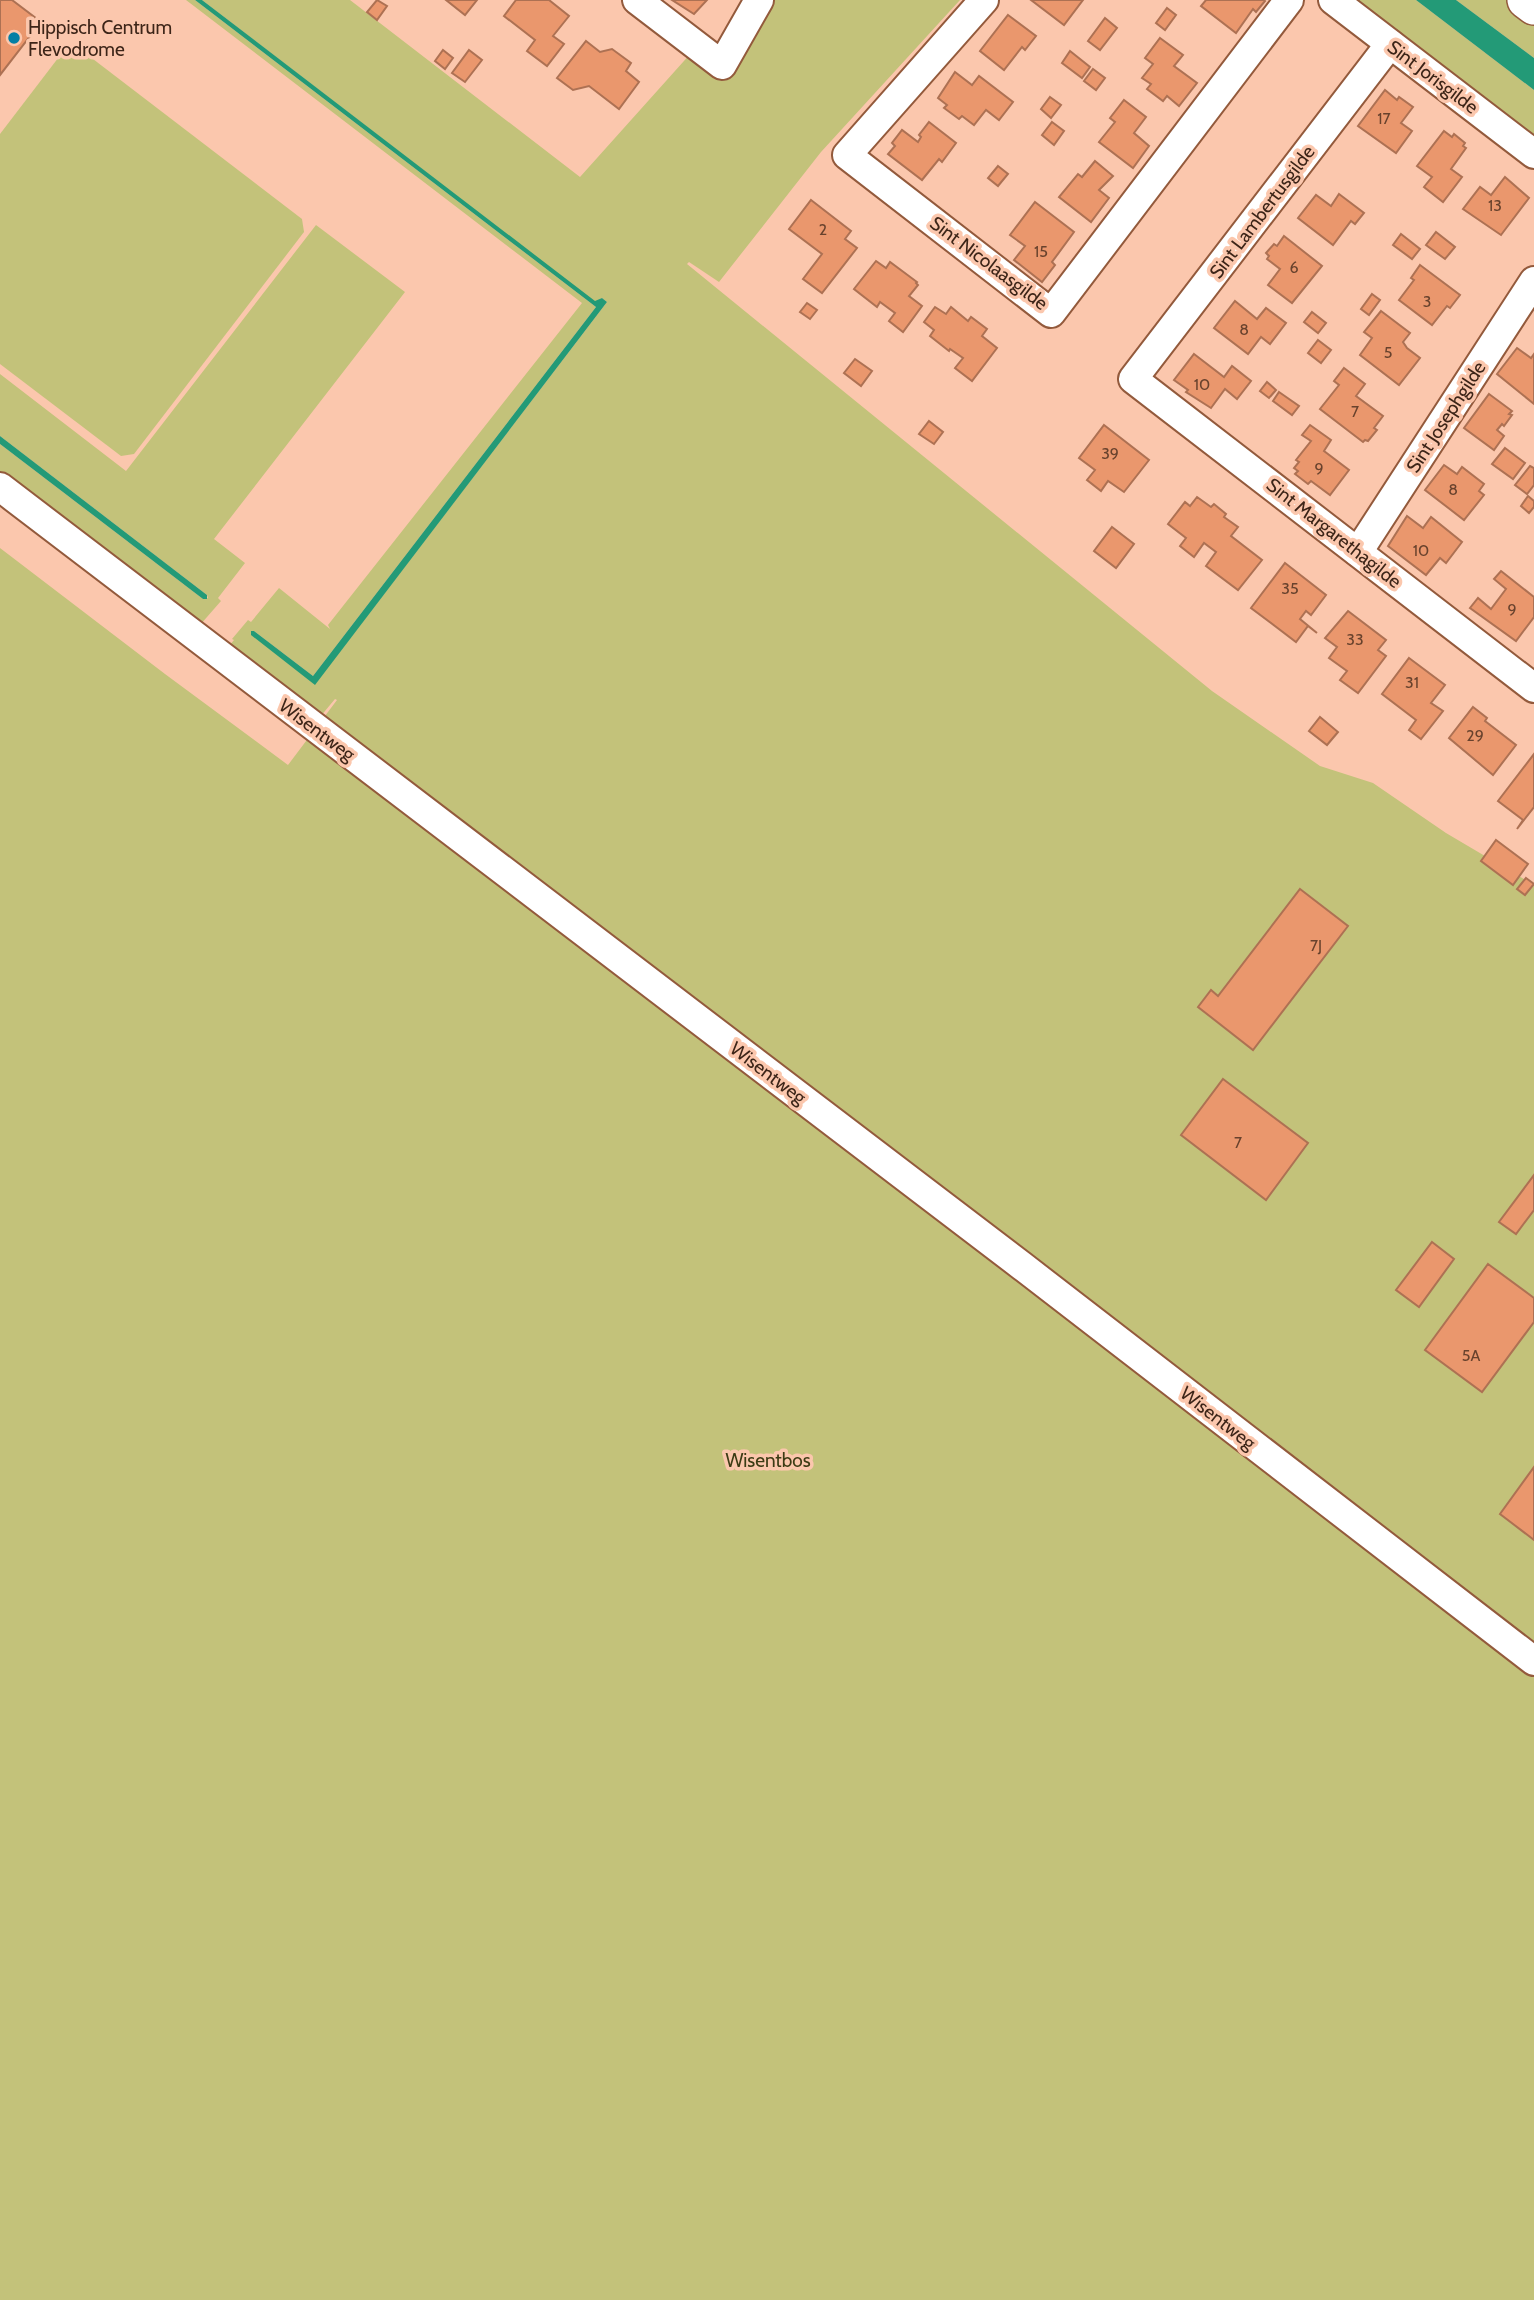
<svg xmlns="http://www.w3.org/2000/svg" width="1534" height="2300" font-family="Cabin,sans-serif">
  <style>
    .green { fill: #c3c27a }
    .water { fill: #239a77 }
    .building { fill: #ea976d; stroke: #ad7153; stroke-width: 2 }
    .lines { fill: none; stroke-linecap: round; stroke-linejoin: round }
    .minor-casing { stroke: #935a3c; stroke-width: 32 }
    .tertiary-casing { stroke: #935a3c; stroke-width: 40 }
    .minor { stroke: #fff; stroke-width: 28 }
    .tertiary { stroke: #fff; stroke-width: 37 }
    .poi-dot { fill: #037fa5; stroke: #fbc7ad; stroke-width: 2.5 }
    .labels { text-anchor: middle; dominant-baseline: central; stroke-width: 7; stroke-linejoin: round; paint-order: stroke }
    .number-label { font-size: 16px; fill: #68422d }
    .poi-label { font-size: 19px; fill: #3d2518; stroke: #fbc7ad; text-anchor: start }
    .street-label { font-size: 19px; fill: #3d2518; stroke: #fbc7ad }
    .park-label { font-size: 19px; fill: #3c3b14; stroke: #fbc7ad }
  </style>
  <rect width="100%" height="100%" fill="#fbc7ad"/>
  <g class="green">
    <polygon points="186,0 195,0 596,307 313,676 254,631 251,633 315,684 607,302 602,298 595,302 202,0 350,0 580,177 692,52 724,76 769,0 960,0 821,152 719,282 689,262 687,264 1212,691 1320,766 1373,783 1446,833 1534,885 1534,2300 0,2300 0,548 165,674 288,765 337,700 335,699 320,717 229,646 234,640 232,639 248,620 251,622 279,588 330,629 328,625 582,303"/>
    <polygon points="1357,0 1416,0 1534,90 1534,135"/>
    <polygon points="1456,0 1514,0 1534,16 1534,58"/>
    <polygon points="76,46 302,219 304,232 134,454 121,456 0,364 0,134 65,49"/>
    <polygon points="316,225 405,292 214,539 245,563 218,598 221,601 200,625 0,472 0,444 203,599 208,598 207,595 0,436 0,374 126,471"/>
  </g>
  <g class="water">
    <polygon points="195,0 202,0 595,301 602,298 607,302 315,685 251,635 251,631 254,631 313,676 596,307"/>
    <polygon points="1416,0 1456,0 1534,58 1534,90"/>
    <polygon points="0,436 207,595 207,599 203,599 0,444"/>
  </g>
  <g class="building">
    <polygon points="0,0 12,0 41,22 0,75"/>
    <polygon points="377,0 387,6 377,20 367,12"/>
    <polygon points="446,0 477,0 465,15"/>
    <polygon points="516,0 549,0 569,16 553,36 564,44 547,66 527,51 535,40 504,16"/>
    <polygon points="672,0 707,0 694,14"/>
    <polygon points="1031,0 1083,0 1064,25"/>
    <polygon points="1206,0 1264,0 1265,1 1256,12 1253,9 1236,33 1201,6"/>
    <polygon points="1167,8 1176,15 1165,30 1156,23"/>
    <polygon points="1008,15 1036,36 1025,50 1022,47 1004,70 980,51"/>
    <polygon points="1105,18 1117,28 1100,50 1088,41"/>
    <polygon points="1160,38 1183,55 1174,66 1197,83 1179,106 1167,96 1163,101 1147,89 1151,84 1142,78 1153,64 1145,58"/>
    <polygon points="586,41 600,52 612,49 631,63 626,71 639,82 619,109 589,86 573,90 557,78"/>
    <polygon points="443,50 453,58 445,69 435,61"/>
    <polygon points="469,50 482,60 465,82 452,73"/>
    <polygon points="1070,51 1090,67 1082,78 1062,63"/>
    <polygon points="1093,69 1105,78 1096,90 1084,81"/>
    <polygon points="955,72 972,85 979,76 1013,102 999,120 986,110 974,125 962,116 959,119 944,108 947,105 938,98"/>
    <polygon points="1385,90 1397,100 1399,97 1413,107 1401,123 1412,131 1396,153 1358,126"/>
    <polygon points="1050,97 1061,105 1051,118 1041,109"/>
    <polygon points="1124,100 1146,117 1134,133 1149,146 1133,168 1099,142 1115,122 1110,118"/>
    <polygon points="929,122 956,143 942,162 939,159 922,180 888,154 895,146 892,143 902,130 918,142 921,137 919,135"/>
    <polygon points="1052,122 1064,131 1054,145 1042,135"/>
    <polygon points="1444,131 1452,137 1454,134 1465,143 1463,146 1466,148 1451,169 1462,177 1443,202 1424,187 1432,177 1417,166"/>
    <polygon points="1095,161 1113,176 1099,190 1109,198 1091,222 1059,197 1078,174 1082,177"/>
    <polygon points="998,166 1008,174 998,186 988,178"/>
    <polygon points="1505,177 1529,198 1501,235 1463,209 1480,187 1491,195"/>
    <polygon points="1339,194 1364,213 1355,224 1351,221 1333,245 1298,218 1316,195 1331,206"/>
    <polygon points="811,200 851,231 845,239 857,248 822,293 803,279 822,254 789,229"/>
    <polygon points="1035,202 1074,232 1052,262 1055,265 1042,282 1014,260 1025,246 1010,235"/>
    <polygon points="1436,232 1455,247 1445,259 1426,245"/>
    <polygon points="1401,234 1420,249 1412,259 1393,245"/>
    <polygon points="1284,236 1322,266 1292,303 1268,285 1280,269 1267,259 1269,256 1266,253 1274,244 1277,246"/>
    <polygon points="876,261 886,268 890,262 917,282 916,283 918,285 909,296 922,306 903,332 889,321 895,313 880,302 877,307 854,289"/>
    <polygon points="1420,265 1460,295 1450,308 1447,306 1432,325 1399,300 1414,280 1411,278"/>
    <polygon points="1372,294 1380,300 1369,315 1361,309"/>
    <polygon points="1235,301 1257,319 1266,308 1286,323 1270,344 1261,337 1248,354 1214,328"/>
    <polygon points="807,303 817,310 810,319 800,312"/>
    <polygon points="935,307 946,314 951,307 968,321 971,317 987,329 982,336 997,348 972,381 955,368 963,358 950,349 949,351 930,336 934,330 924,322"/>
    <polygon points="1381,311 1410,333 1403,342 1407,348 1420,358 1399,385 1360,355 1372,338 1364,332"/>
    <polygon points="1312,312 1326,323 1318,333 1304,322"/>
    <polygon points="1318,340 1331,350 1321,363 1308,353"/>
    <polygon points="1517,348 1531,358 1534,354 1534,404 1497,374"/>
    <polygon points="1194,354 1224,377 1232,366 1251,381 1237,399 1225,389 1211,408 1186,392 1188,390 1174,380"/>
    <polygon points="855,359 872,371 861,386 844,373"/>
    <polygon points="1344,368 1365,384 1356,396 1383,416 1374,428 1377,430 1368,441 1365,440 1363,442 1320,409 1339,385 1334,381"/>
    <polygon points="1267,382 1276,390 1269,398 1260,391"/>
    <polygon points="1279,392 1299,406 1292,415 1273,401"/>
    <polygon points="1489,394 1512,411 1509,414 1512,415 1504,426 1502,424 1497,430 1504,436 1494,450 1464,428"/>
    <polygon points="929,421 943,432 934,444 919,434"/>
    <polygon points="1104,425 1149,460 1124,492 1108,481 1101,491 1087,480 1095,470 1079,458"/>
    <polygon points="1310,425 1331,440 1324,451 1349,470 1330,495 1311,481 1308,484 1295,474 1298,471 1294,468 1299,462 1296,460 1311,441 1302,435"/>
    <polygon points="1505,448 1525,463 1513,479 1492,464"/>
    <polygon points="1444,465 1457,474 1462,467 1484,484 1479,491 1484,495 1464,520 1425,490"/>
    <polygon points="1530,466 1534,468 1534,485 1527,494 1515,485"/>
    <polygon points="1528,496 1534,501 1534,507 1529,513 1521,506"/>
    <polygon points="1197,497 1211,507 1214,504 1226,514 1224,517 1238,527 1231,536 1262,560 1238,590 1206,566 1216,552 1204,543 1194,557 1180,546 1186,538 1168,524 1185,502 1190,506"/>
    <polygon points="1407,516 1423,528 1431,517 1462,542 1446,563 1440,558 1426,575 1388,546"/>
    <polygon points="1112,527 1134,544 1116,568 1094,551"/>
    <polygon points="1285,563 1326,595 1311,615 1306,611 1300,619 1317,633 1308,626 1296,642 1251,608"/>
    <polygon points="1501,571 1534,597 1534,617 1516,641 1470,608 1478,598 1491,609 1506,589 1494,579"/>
    <polygon points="1348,611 1386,640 1378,650 1386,656 1358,693 1340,680 1347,671 1329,658 1337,647 1325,638"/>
    <polygon points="1409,658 1445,685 1431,703 1443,711 1421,739 1409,730 1416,720 1382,694"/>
    <polygon points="1473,707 1487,718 1485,721 1516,745 1493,775 1449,738"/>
    <polygon points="1320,717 1338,732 1327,745 1309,731"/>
    <polygon points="1534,754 1534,807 1517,829 1523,820 1498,801"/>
    <polygon points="1496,840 1528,864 1513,885 1481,861"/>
    <polygon points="1526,878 1534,884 1525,895 1517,889"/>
    <polygon points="1300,889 1348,926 1253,1050 1198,1007 1211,990 1218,996"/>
    <polygon points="1223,1079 1308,1143 1266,1200 1181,1135"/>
    <polygon points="1534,1175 1534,1210 1516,1234 1499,1222"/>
    <polygon points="1432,1242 1454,1259 1419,1307 1396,1290"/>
    <polygon points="1488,1264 1534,1298 1534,1322 1482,1392 1425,1350"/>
    <polygon points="1534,1467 1534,1540 1500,1514"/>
  </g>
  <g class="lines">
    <defs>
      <g id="minor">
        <polyline points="637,0 722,65 759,0"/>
        <polyline points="984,0 847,155 1051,313 1289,0"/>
        <polyline points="1333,0 1534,154"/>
        <polyline points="1390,44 1133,379 1534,688"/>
        <polyline points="0,487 1022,1266 1534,1661"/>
        <polyline points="1358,552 1534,281"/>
      </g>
      <polyline id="tertiary" points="1526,0 1534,6"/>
    </defs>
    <use href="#minor" class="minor-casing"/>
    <use href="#tertiary" class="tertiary-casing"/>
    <use href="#minor" class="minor"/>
    <use href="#tertiary" class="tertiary"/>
  </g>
  <circle class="poi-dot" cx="14" cy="38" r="7"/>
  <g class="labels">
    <g class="number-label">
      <text x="1384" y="118">17</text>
      <text x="1495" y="205">13</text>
      <text x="823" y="229">2</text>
      <text x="1041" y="251">15</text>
      <text x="1294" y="267">6</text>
      <text x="1427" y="301">3</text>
      <text x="1244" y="329">8</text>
      <text x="1388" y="352">5</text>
      <text x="1202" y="384">10</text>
      <text x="1355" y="411">7</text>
      <text x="1110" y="453">39</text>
      <text x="1319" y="468">9</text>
      <text x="1453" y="489">8</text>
      <text x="1421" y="550">10</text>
      <text x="1290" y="588">35</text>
      <text x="1512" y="609">9</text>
      <text x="1355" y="639">33</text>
      <text x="1412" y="682">31</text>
      <text x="1475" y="735">29</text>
      <text x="1316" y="945">7J</text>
      <text x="1238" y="1142">7</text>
      <text x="1471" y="1355">5A</text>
    </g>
    <g class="poi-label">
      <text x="28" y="27">Hippisch Centrum<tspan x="28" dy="22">Flevodrome</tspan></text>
    </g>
    <g class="street-label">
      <text transform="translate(1433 77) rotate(37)">Sint Jorisgilde</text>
      <text transform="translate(1262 212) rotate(-53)">Sint Lambertusgilde</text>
      <text transform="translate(989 263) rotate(37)">Sint Nicolaasgilde</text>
      <text transform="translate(1446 417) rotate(-57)">Sint Josephgilde</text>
      <text transform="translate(1334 533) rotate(38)">Sint Margarethagilde</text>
      <text transform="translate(317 730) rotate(37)">Wisentweg</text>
      <text transform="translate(768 1073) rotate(37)">Wisentweg</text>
      <text transform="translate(1218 1418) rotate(38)">Wisentweg</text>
    </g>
    <g class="park-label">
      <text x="768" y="1460">Wisentbos</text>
    </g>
  </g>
</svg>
